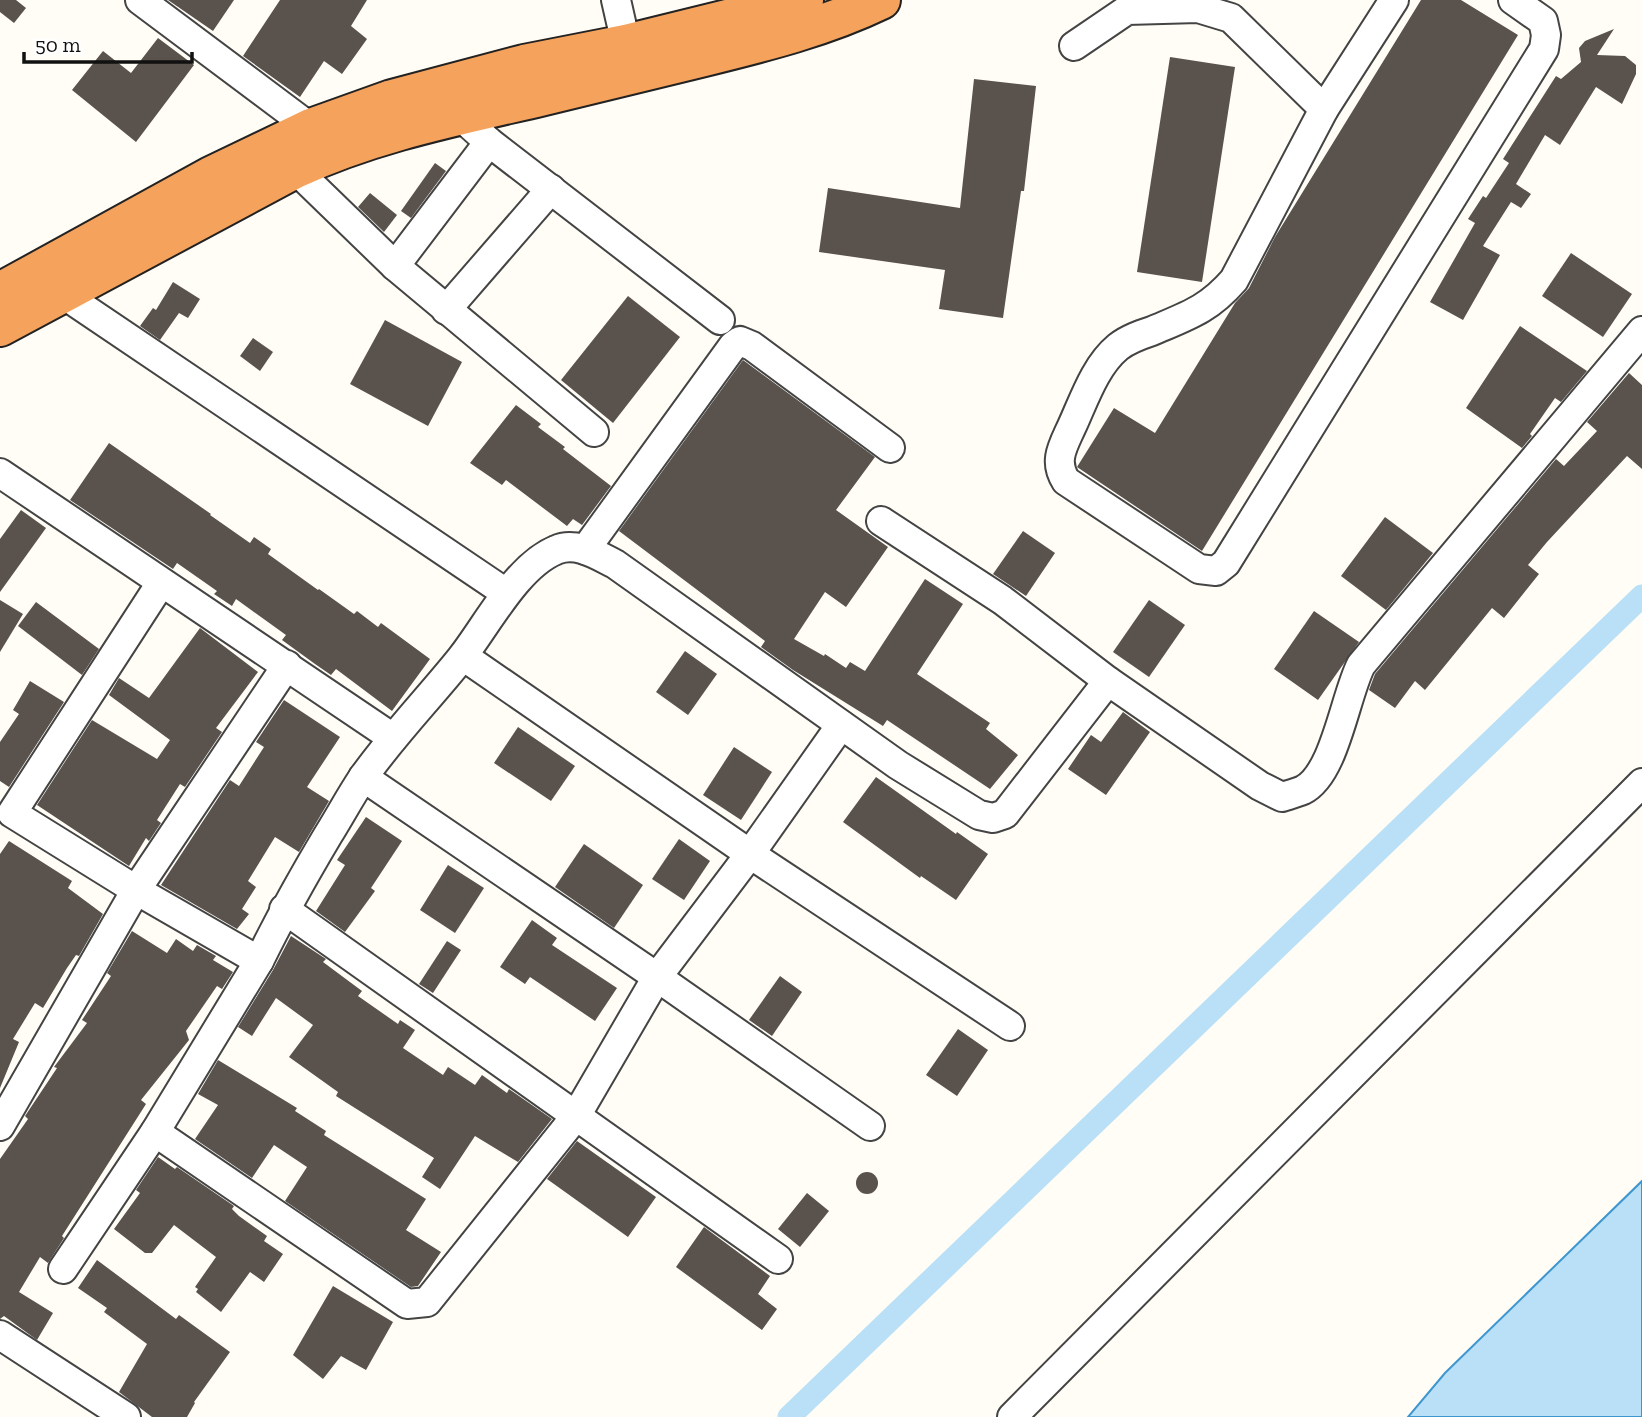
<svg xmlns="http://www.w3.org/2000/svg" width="1642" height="1417" font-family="'Zilla Slab',serif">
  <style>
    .water { fill: #b9e0f7; stroke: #3f96cf; stroke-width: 2 }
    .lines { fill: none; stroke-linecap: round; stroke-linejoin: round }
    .canal { stroke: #b9e0f7; stroke-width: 23 }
    .building { fill: #5a524d }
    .minor-casing { stroke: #444; stroke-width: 32 }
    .highway-casing { stroke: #222; stroke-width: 42 }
    .minor { stroke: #fff; stroke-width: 28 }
    .highway { stroke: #f5a25d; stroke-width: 38 }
  </style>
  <rect width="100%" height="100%" fill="#fffdf5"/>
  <polygon class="water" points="1642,1181 1642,1417 1408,1417 1445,1373"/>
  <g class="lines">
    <polyline class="canal" points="789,1417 1642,596"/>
  </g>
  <g class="building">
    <polygon points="0,0 16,0 26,8 14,23 0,12"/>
    <polygon points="168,0 234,0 213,31"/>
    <polygon points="280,0 367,0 351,26 367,39 342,74 324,61 300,97 243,56"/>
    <polygon points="1421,0 1461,0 1518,35 1202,551 1077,467 1114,408 1155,433 1235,303 1249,288 1275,237"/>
    <polygon points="1614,29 1597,55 1625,56 1636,65 1636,74 1622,104 1596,87 1560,145 1545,135 1516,184 1531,194 1521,208 1511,202 1483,246 1500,255 1463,320 1430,302 1475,223 1468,219 1483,196 1486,198 1509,163 1503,159 1556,76 1561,79 1581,62 1579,48 1585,41"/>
    <polygon points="158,38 194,65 136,142 72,90 103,51 131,73"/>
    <polygon points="1170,57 1235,67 1202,282 1137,272"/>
    <polygon points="974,79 1036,86 1024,191 1021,191 1003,318 939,309 945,270 819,252 828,188 960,208"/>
    <polygon points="435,163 446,171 411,218 401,211"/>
    <polygon points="370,193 397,215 384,232 358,207"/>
    <polygon points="1571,253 1632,294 1603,337 1542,296"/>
    <polygon points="173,282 200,299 188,318 179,313 160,340 140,326 153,308 156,310"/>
    <polygon points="628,296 680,337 613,423 561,380"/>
    <polygon points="385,320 462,362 428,426 350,384"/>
    <polygon points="1520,326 1587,371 1561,402 1555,398 1530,434 1532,436 1522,448 1466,408"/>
    <polygon points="253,338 273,352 260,371 240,356"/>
    <polygon points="743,360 875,457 836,510 888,547 846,607 825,592 794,639 824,656 825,654 846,668 850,662 865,671 925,579 963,604 917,674 990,723 986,729 1018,755 990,789 887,720 883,726 793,670 761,647 765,641 619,531"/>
    <polygon points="1629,373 1642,385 1642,469 1627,456 1547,542 1528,565 1539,574 1504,618 1492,608 1425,690 1415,681 1395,708 1369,690 1375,674 1556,459 1564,466 1597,431 1587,422"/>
    <polygon points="516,405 541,424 538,427 565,447 563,449 611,486 582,525 573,519 567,526 506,480 502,485 470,463"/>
    <polygon points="109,443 211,514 210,515 250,543 254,537 271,549 268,554 318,590 319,589 354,614 357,611 378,627 381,623 430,659 392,711 336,669 331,675 315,664 282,640 286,635 236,599 232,606 214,594 217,591 177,563 173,569 70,500"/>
    <polygon points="21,510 46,528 0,592 0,539"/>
    <polygon points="1385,517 1433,553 1386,610 1341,576"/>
    <polygon points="1023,531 1055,553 1026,596 993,574"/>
    <polygon points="0,600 23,614 0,652"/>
    <polygon points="1149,600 1185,625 1149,677 1113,652"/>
    <polygon points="36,602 99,649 82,675 18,626"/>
    <polygon points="1314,611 1359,642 1318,700 1274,669"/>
    <polygon points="200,628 258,672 216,728 222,732 185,787 180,784 157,820 161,823 149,841 146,838 129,866 37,805 92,720 157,759 170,740 109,695 119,678 149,698"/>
    <polygon points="685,651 717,674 688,715 656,692"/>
    <polygon points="30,681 64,702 9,787 0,781 0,742 19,714 13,710"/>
    <polygon points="284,700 340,737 307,787 329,801 299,852 275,837 248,881 256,887 242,909 249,914 237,929 161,885 230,780 239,786 264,747 256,742"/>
    <polygon points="1123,712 1150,732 1106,795 1068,769 1091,735 1101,742"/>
    <polygon points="518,727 575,766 551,801 494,763"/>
    <polygon points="734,747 772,772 741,820 703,795"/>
    <polygon points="876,777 956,834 957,832 988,854 956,900 921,876 920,878 843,822"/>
    <polygon points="366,817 402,841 371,888 375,891 345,932 316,911 345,865 337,860"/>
    <polygon points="679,839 710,861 684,900 652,879"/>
    <polygon points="9,841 72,881 68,888 103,914 79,956 76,955 67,968 43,1008 35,1003 13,1039 19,1042 0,1088 0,854"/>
    <polygon points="584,844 643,885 614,928 555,887"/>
    <polygon points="448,865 484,888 455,933 420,910"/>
    <polygon points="532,920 557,938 552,945 617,988 595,1021 530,977 525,984 500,967"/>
    <polygon points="132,931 167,953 176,939 193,951 197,945 216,956 213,960 233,972 222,989 217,986 186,1031 189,1040 141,1100 146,1104 62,1236 64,1238 48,1263 40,1257 19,1292 53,1313 37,1340 4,1316 0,1319 0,1159 28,1119 25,1116 57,1068 54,1067 87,1023 82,1020 111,976 107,973"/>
    <polygon points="291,936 326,959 323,962 362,991 358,996 398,1024 400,1020 415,1030 403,1048 443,1075 448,1067 475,1085 482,1075 507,1093 509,1089 552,1119 518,1162 475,1136 440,1189 422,1177 434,1158 336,1096 338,1092 289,1057 313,1025 276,998 252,1036 238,1027 273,970"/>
    <polygon points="447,941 461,950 433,993 419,984"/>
    <polygon points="780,976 802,992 772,1036 749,1020"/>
    <polygon points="958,1029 988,1050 957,1096 926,1075"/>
    <polygon points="218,1060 297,1108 295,1111 326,1131 324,1135 426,1199 406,1230 441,1252 418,1286 411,1287 285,1201 307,1167 274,1145 252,1178 195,1139 218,1105 198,1094"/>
    <polygon points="577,1141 656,1197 628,1237 547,1179"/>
    <polygon points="158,1157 175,1169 177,1167 234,1206 232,1209 239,1216 267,1236 264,1241 283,1254 264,1282 250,1272 221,1312 196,1292 198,1289 195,1287 216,1257 174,1225 152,1253 145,1253 114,1229 140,1193 136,1190"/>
    <circle cx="867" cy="1183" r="11"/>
    <polygon points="807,1193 829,1211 800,1247 778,1229"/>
    <polygon points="704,1227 770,1276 758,1294 777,1309 762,1330 676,1267"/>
    <polygon points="97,1260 176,1319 179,1315 230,1352 194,1402 195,1403 187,1417 152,1417 119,1392 147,1344 104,1312 107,1308 78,1288"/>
    <polygon points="333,1286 393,1322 366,1370 341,1356 323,1379 293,1355"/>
  </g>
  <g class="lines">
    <defs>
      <g id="minor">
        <polyline points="140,0 311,128"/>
        <polyline points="616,0 626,44"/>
        <path d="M1394 0 1324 109 1234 280C1208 310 1187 316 1152 331 1140 335 1128 339 1118 347 1095 366 1084 400 1072 426 1063 446 1053 461 1066 481L1199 569 1216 571 1226 563 1544 49 1546 35 1543 21 1513 0"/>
        <polyline points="1074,46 1127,10 1198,8 1231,18 1324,109"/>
        <polyline points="458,114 489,142 720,320"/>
        <polyline points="295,169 395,266 594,432"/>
        <polyline points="395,266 489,142"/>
        <polyline points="63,294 506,593"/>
        <polyline points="446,310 551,189"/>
        <polyline points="0,473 393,738"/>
        <path d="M881 521 1002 600 1108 681 1260 786 1282 797C1288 795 1296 793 1303 790 1335 774 1345 696 1361 665L1642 331"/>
        <polyline points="585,550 733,346 740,341 752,346 890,448"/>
        <path d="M161 583 12 813 136 890 259 961C280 918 303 877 328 835 340 816 351 795 364 776 394 734 430 697 462 657 487 625 517 566 556 550 576 541 597 555 615 564L898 765 979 815 993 818 1005 814 1108 681"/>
        <polyline points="463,656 750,854 1010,1026"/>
        <polyline points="363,777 657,977 870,1126"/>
        <polyline points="284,909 778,1259"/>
        <polyline points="0,1126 136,890 287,665"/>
        <polyline points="155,1132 407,1304 427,1302 576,1116 657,977 750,854 841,725"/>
        <polyline points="63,1269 155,1132 259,961"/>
        <polyline points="0,1335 126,1417"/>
        <polyline points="1012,1417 1642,783"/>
      </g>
      <g id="highway">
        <polyline points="0,292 211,176 311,128 392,99 524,64 626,44 804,0"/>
        <path d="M0 327 295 169C375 132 459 116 544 96 598 83 651 70 704 57 765 42 825 27 881 0"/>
      </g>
    </defs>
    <use href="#minor" class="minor-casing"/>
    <use href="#highway" class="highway-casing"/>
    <use href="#minor" class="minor"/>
    <use href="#highway" class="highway"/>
  </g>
  <path d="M24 52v10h168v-10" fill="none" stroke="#111111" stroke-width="3.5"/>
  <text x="35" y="52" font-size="21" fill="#111111" stroke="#ffffff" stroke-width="5" paint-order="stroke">50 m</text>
</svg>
